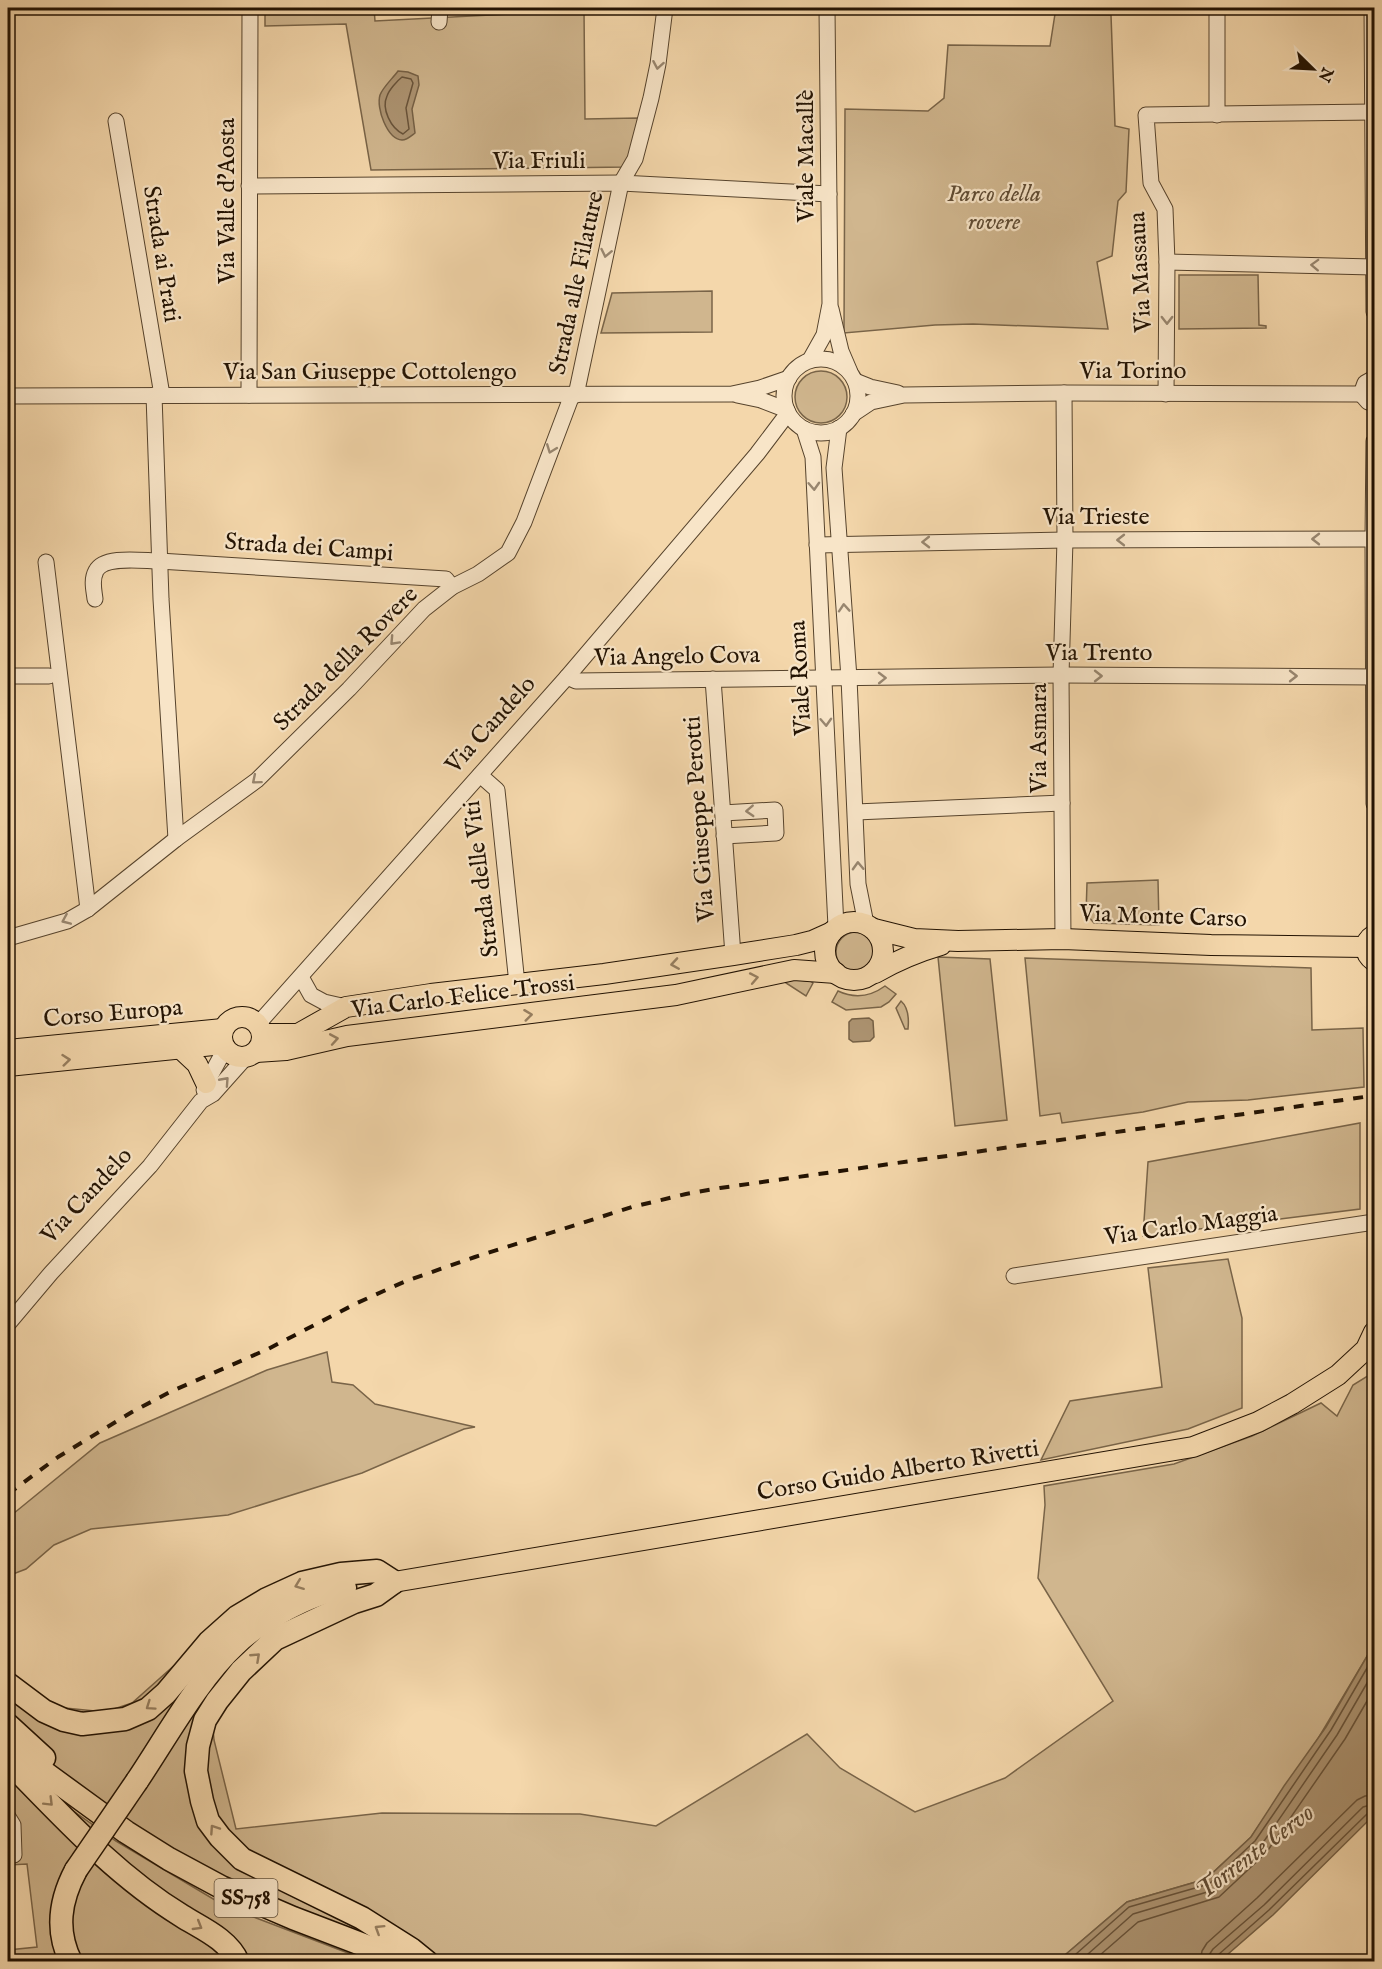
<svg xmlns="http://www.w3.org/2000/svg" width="1382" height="1969" font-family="'IM FELL English',serif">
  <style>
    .green { fill: #d0b68e; stroke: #796448; stroke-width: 1.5 }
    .water { fill: #ad9472; stroke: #756045; stroke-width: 1.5 }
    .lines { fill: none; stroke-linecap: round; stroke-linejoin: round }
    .shore { stroke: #68533a; stroke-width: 1.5 }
    .minor-casing { stroke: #56432c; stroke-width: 17 }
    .major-casing { stroke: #221202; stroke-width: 22 }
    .highway-casing { stroke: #221202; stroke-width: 25 }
    .minor { stroke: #f8e5c8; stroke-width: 15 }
    .major { stroke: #f4d7ab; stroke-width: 20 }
    .highway { stroke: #f4d7ab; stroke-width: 22 }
    .rail { stroke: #221202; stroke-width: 4; stroke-dasharray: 10 10; stroke-linecap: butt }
    .highway-bridge-casing { stroke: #221202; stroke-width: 25; stroke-linecap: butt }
    .highway-bridge { stroke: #f4d7ab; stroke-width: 22 }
    .oneway { stroke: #98866f }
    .oneway2 { stroke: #967e5f }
    .labels { text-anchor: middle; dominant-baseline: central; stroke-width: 4.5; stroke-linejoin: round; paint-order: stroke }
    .shield { fill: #f8e5c8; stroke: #62513d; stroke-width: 1.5 }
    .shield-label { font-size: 22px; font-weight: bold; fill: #221202 }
    .street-label { font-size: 24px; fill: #221202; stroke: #f8e5c8 }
    .park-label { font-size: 24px; font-style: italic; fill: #5f4b33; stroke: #f8e5c8 }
    .water-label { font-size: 26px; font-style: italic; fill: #614c34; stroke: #f8e5c8 }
  </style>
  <rect width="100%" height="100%" fill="#f4d7ab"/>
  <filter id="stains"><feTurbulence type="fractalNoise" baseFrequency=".00333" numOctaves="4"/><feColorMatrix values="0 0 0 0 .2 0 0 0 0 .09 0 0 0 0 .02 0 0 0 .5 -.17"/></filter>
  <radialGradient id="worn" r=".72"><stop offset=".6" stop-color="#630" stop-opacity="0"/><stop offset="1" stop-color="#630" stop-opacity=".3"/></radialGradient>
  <g class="green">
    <polygon points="265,8 374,8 375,21 584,10 585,119 638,118 628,167 371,170 346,24 265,26"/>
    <polygon points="1055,14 1111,15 1115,126 1129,129 1126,192 1118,201 1112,256 1097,262 1108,329 973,324 935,325 844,333 845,109 928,111 944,98 948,45 1050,46"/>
    <polygon points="1179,275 1258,275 1259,325 1266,326 1266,328 1179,329"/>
    <polygon points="712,291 712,332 601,333 612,293"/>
    <circle cx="821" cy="397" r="26"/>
    <polygon points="1158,880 1159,925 1094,923 1086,914 1087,883"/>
    <circle cx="856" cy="952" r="20"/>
    <polygon points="938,957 990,959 1007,1120 955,1126"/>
    <polygon points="1025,958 1311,968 1312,1030 1363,1028 1364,1087 1248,1100 1188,1102 1143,1112 1062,1123 1060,1113 1040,1116"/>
    <polygon points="789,979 810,981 813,983 806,996 786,983 785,980"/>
    <path d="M885 986 896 994 889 1002 881 1007 846 1010 832 1002 838 991C855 999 870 997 885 986Z"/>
    <path d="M901 1001C909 1008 909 1019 908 1029H905L896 1008Z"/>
    <polygon points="1360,1123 1360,1209 1143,1236 1148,1162"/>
    <polygon points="1228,1259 1242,1318 1242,1408 1188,1429 1041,1460 1070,1401 1162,1387 1148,1268"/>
    <polygon points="327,1352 332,1382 353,1385 375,1404 475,1427 464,1429 362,1473 228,1515 91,1529 54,1545 26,1569 8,1576 8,1518 100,1443 267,1370"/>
    <polygon points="1374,1372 1374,1637 1369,1653 1316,1742 1251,1837 1206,1879 1127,1902 1058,1961 402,1961 282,1868 387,1953 126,1832 8,1725 8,1672 45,1706 105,1712 132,1703 205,1638 214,1740 236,1829 382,1813 580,1814 656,1826 807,1734 840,1768 915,1812 1005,1778 1113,1701 1038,1578 1045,1505 1044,1486 1174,1464 1252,1436 1321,1403 1337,1416 1353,1385"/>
    <polygon points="8,1765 116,1841 225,1906 369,1961 8,1961 8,1950 37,1947 27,1864 8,1865"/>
  </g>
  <g class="water">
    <path d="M398 71 408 72 418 76 419 85 412 109 415 133C411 136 407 140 402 140 387 139 376 108 380 95 383 87 393 78 398 71Z"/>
    <polygon points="869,1018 873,1021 874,1037 870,1041 853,1042 849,1039 849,1022 852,1019"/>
    <polygon points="1374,1639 1374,1815 1273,1915 1220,1961 1058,1961 1127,1902 1206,1879 1251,1837 1284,1786 1326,1727 1369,1653"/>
  </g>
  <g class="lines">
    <g class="shore">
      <path d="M402 77 411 79 413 83 406 108 409 129 403 134C391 128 381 109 387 96 389 90 397 81 402 77Z"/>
      <polyline points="1067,1962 1129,1907 1209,1884 1255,1841 1331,1730 1374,1656"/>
      <polyline points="1079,1962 1133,1914 1214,1890 1260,1847 1337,1735 1374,1671"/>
      <polyline points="1092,1962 1138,1922 1219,1897 1266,1853 1345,1739 1374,1689"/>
      <polyline points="1200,1962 1202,1951 1207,1943 1257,1898 1357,1800 1365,1796 1374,1795"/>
      <polyline points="1209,1962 1209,1955 1213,1949 1264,1905 1363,1807 1374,1804"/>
      <polyline points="1216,1962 1218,1955 1269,1910 1368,1813 1374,1811"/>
    </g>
    <defs>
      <g id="minor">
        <polyline points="1372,8 1374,312"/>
        <polyline points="439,22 440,8"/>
        <polyline points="1217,115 1217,8"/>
        <polyline points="116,121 162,395"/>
        <polyline points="249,186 621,183 829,194"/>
        <polyline points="1167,262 1373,267"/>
        <polyline points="831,309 841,351 850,372"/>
        <circle cx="821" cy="396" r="37"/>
        <polyline points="810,360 824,335 830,304 827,8"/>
        <polyline points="1374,378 1365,383 1361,394 1368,402 1374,404"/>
        <polyline points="855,381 870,387 898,393"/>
        <polyline points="1166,394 1167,262 1165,209 1151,183 1146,115 1374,112"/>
        <polyline points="154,395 161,599 176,839"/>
        <polyline points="249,395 250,8"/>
        <polyline points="576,395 621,183 635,159 651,98 658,64 665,8"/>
        <polyline points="737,395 761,400 787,410"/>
        <polyline points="8,396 732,394 760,388 789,378"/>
        <polyline points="853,414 871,402 904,395 1064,393 1361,394"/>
        <polyline points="839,428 834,468 849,678 858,884 866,924"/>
        <polyline points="804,429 813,457 836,927"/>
        <polyline points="1374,441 1373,539 1374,804"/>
        <polyline points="817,545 1065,540 1374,539"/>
        <polyline points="46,562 88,909"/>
        <path d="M95 599C94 590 91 580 96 571 104 555 143 561 159 561L446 579 452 587"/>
        <polyline points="8,676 49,676"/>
        <polyline points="567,677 576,681 1061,675 1374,677"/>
        <polyline points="713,679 733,955"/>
        <polyline points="480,775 497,790 517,984"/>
        <polyline points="856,812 1062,803"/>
        <polyline points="723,813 775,810 776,833 724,836"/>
        <polyline points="8,938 67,921 88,909 176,839 257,780 349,689 424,609 452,587 478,574 508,553 524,522 572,395"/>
        <polyline points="1063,939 1061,675 1065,540 1064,393"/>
        <polyline points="301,977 311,995 324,1002 346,1007"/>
        <polyline points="258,1024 567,677 757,454 788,413"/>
        <polyline points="204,1090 207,1082 225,1049"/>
        <polyline points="1014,1276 1374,1222"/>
        <polyline points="8,1324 51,1273 150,1166 201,1101 213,1094 246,1057"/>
        <polyline points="8,1817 13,1825 14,1855"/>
      </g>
      <g id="major">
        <circle cx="854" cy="951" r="29"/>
        <polyline points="874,929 914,939 958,941 1063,939 1211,945 1366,947"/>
        <path d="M1374 935C1363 942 1364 954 1374 961"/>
        <path d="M875 973C896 961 917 952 941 945"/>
        <circle cx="242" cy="1037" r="20"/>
        <polyline points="262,1034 298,1034 346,1007 431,994 604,974 733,955 796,945 812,941 832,932"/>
        <polyline points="181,1049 197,1064 206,1083"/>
        <polyline points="8,1050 223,1029"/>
        <polyline points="256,1052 286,1050 347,1036 676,995 794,970 836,973"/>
        <polyline points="8,1066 223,1044"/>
        <polyline points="394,1582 1193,1447 1258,1422 1292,1404 1338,1375 1366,1349 1374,1332"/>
      </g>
      <g id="highway">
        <polyline points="394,1582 376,1595 354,1602 275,1639 241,1671 217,1701 205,1720 198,1746 196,1771 202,1801 208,1821 220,1837 242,1859 362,1918 411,1949 427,1962"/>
        <polyline points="8,1684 44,1711 64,1720 82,1724 125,1719 148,1709 166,1693 209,1642 237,1617 267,1599 302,1583 341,1574 377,1571 394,1582"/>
        <polyline points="8,1725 44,1758"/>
        <polyline points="8,1746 126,1832 169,1859 221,1887 293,1918 408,1962"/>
        <path d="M8 1761C62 1816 115 1875 182 1916 201 1928 228 1939 238 1962"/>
        <path d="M137 1781C166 1738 198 1679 236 1644 250 1630 268 1620 285 1610 303 1600 324 1591 345 1588"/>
        <path d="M71 1962C55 1930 60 1900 76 1870"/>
      </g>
    </defs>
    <use href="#minor" class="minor-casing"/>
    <use href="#major" class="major-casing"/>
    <use href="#highway" class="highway-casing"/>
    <use href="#minor" class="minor"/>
    <use href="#major" class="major"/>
    <use href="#highway" class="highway"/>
    <polyline class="rail" points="8,1494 58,1457 132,1412 170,1392 268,1349 357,1303 406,1281 475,1257 632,1207 686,1194 720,1188 1364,1097"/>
    <defs>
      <polyline id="highway-bridge" points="76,1870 137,1781"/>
    </defs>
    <use href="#highway-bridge" class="highway-bridge-casing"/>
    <use href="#highway-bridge" class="highway-bridge"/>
  </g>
  <defs><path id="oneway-chevron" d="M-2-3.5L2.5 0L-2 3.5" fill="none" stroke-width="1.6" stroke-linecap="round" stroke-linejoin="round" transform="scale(1.5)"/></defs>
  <g class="oneway">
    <use href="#oneway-chevron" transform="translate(658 65) rotate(100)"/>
    <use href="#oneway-chevron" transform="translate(606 253) rotate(102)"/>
    <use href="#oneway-chevron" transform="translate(1315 265) rotate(-178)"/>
    <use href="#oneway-chevron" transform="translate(1167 320) rotate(90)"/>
    <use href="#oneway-chevron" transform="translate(551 449) rotate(111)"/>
    <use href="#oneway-chevron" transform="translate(814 486) rotate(87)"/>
    <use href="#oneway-chevron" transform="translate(1316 539) rotate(180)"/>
    <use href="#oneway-chevron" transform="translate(1121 540) rotate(180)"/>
    <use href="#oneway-chevron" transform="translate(926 542) rotate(179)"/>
    <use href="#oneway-chevron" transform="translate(844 608) rotate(-94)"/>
    <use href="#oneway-chevron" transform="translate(394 641) rotate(133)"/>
    <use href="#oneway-chevron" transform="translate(1098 676)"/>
    <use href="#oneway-chevron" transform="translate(1293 676)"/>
    <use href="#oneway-chevron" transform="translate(882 678) rotate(-1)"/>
    <use href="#oneway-chevron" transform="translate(826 722) rotate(87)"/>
    <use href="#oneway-chevron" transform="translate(256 780) rotate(140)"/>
    <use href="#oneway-chevron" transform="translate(750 811) rotate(177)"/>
    <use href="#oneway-chevron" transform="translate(858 866) rotate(-92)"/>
    <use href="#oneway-chevron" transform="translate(66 920) rotate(157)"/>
    <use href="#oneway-chevron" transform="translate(225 1081) rotate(-48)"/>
  </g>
  <g class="oneway2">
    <use href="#oneway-chevron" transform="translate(675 964) rotate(171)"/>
    <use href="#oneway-chevron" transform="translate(754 978) rotate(-11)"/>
    <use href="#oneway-chevron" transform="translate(528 1015) rotate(-7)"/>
    <use href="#oneway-chevron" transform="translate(334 1039) rotate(-10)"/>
    <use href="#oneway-chevron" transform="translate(66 1060) rotate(-6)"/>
    <use href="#oneway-chevron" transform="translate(299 1585) rotate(159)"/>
    <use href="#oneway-chevron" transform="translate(256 1657) rotate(-43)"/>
    <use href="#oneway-chevron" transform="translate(150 1706) rotate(145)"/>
    <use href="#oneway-chevron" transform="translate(49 1802) rotate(45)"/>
    <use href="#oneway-chevron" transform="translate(214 1829) rotate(-124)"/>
    <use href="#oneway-chevron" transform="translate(198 1926) rotate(31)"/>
    <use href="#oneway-chevron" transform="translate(379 1929) rotate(-148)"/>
  </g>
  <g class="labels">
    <rect class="shield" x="214.5" y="1879" width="63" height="38" rx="4.5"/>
    <g class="shield-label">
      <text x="246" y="1898">SS758</text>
    </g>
    <g class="street-label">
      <text transform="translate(806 156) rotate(-90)">Viale Macallè</text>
      <text x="539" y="161">Via Friuli</text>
      <text transform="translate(227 201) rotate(-90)">Via Valle d'Aosta</text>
      <text transform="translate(161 254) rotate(81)">Strada ai Prati</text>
      <text transform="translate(1141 272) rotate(-93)">Via Massaua</text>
      <text transform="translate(577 283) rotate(-78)">Strada alle Filature</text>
      <text x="1133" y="371">Via Torino</text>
      <text x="370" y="372">Via San Giuseppe Cottolengo</text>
      <text x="1096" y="517">Via Trieste</text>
      <text transform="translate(309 548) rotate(4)">Strada dei Campi</text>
      <text x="1099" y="653">Via Trento</text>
      <text transform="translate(677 657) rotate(-1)">Via Angelo Cova</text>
      <text transform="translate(346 659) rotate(-45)">Strada della Rovere</text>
      <text transform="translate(801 678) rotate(-93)">Viale Roma</text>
      <text transform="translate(491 725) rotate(-48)">Via Candelo</text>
      <text transform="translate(1039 738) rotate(-90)">Via Asmara</text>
      <text transform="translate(700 819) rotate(-94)">Via Giuseppe Perotti</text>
      <text transform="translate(482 879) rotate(-97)">Strada delle Viti</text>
      <text transform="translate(1163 917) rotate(2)">Via Monte Carso</text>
      <text transform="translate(463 997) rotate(-7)">Via Carlo Felice Trossi</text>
      <text transform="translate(113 1014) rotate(-5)">Corso Europa</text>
      <text transform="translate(87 1196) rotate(-47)">Via Candelo</text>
      <text transform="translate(1191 1226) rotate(-8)">Via Carlo Maggia</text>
      <text transform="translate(898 1471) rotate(-9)">Corso Guido Alberto Rivetti</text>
    </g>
    <g class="park-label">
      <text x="994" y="194">Parco della<tspan x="994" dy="28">rovere</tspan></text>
    </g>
    <g class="water-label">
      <text transform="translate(1255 1852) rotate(-37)">Torrente Cervo</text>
    </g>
  </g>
  <rect width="1382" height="1969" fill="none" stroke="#f4d7ab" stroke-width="30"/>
  <rect x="9" y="9" width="1364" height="1951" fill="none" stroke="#221202" stroke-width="3"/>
  <rect x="15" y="15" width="1352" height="1939" fill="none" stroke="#221202" stroke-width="1.5"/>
  <g transform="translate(1313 69) rotate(114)" stroke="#f8e5c8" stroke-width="4.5" paint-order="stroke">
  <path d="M0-4.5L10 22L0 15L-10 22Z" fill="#221202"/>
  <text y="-9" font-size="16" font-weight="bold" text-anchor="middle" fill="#221202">N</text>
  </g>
  <rect width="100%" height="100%" filter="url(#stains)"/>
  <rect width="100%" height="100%" fill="url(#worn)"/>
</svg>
